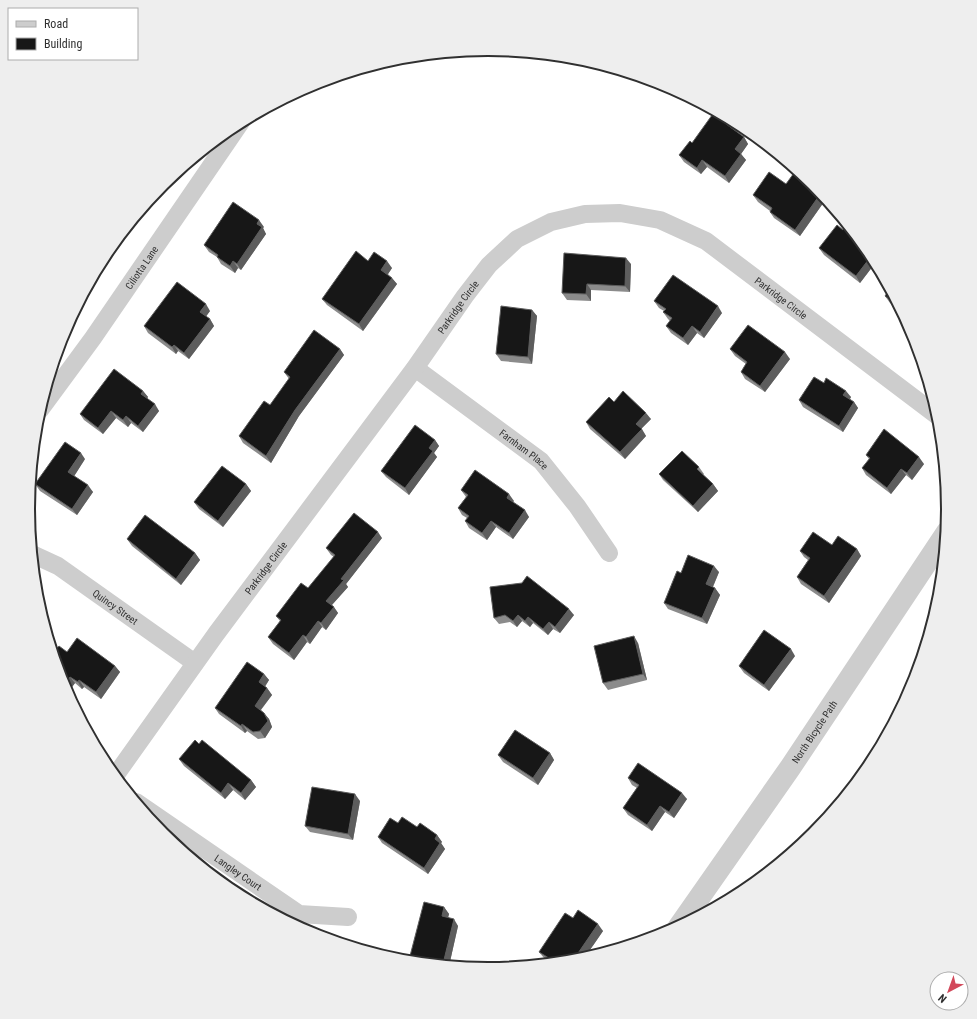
<svg xmlns="http://www.w3.org/2000/svg" width="977" height="1019" font-family="'Roboto Condensed',sans-serif">
  <style>
    .lines { fill: none; stroke-linecap: round; stroke-linejoin: round }
    .minor { stroke: #cdcdcd; stroke-width: 18 }
    .tertiary { stroke: #cdcdcd; stroke-width: 22 }
    .wall { fill: #8b8b8b }
    .shaded-wall { fill: #5d5d5d }
    .building { fill: #171717; stroke: #5d5d5d }
    .labels { text-anchor: middle; dominant-baseline: central; stroke-width: 4; stroke-linejoin: round; paint-order: stroke }
    .street-label { font-size: 10px; fill: #303030; stroke: #fff }
    .rim { fill: none; stroke: #303030; stroke-width: 2 }
  </style>
  <rect width="100%" height="100%" fill="#fff"/>
  <g class="lines">
    <g class="minor">
      <path id="s1" d="M415 368 541 461 577 506 609 553"/>
      <path id="s2" d="M40 410 93 338 241 122"/>
      <path id="s3" d="M32 554 58 566 195 663"/>
      <path id="s4" d="M115 776 216 634 415 368 465 296 489 265 517 239 551 222 585 214 620 213 660 220 706 241 939 417"/>
      <path id="s5" d="M136 802 299 914 348 917"/>
    </g>
    <path class="tertiary" id="s6" d="M678 928 790 768 947 532"/>
  </g>
  <g class="wall">
    <polygon points="736,123 732,129 744,137 748,144 741,154 746,160 729,183 707,167 701,174 684,162 679,155 692,143"/>
    <polygon points="786,184 820,191 826,199 800,236 774,218 770,212 770,211 758,202 753,195"/>
    <polygon points="264,227 263,228 266,234 241,270 238,268 235,273 221,264 217,257 209,252 204,245"/>
    <polygon points="843,230 872,254 876,262 860,283 824,255 819,248"/>
    <polygon points="368,261 392,268 388,274 397,284 363,331 327,305 322,299"/>
    <polygon points="631,264 630,292 591,290 591,301 567,300 562,293"/>
    <polygon points="890,289 903,312 890,303 885,296"/>
    <polygon points="654,301 722,313 704,338 697,333 688,345 671,333 666,326 670,321 668,319 663,312 664,311 659,308"/>
    <polygon points="532,310 537,316 532,364 501,361 496,354"/>
    <polygon points="210,311 206,316 210,319 214,326 189,359 178,351 176,354 148,333 144,326"/>
    <polygon points="340,349 344,355 299,416 271,463 243,443 239,436 270,405 289,379 284,372"/>
    <polygon points="730,349 790,359 765,392 745,379 741,372 746,364 735,356"/>
    <polygon points="824,383 851,397 850,399 854,402 858,408 843,432 803,407 799,400"/>
    <polygon points="143,391 148,397 147,398 159,411 143,432 131,423 128,427 116,418 103,434 84,420 80,414"/>
    <polygon points="614,402 651,419 641,429 646,436 625,459 590,429 586,422"/>
    <polygon points="435,440 439,446 434,453 437,457 409,495 386,477 381,471"/>
    <polygon points="866,455 924,464 912,480 906,475 891,494 866,475 862,468 869,459"/>
    <polygon points="85,459 74,476 93,492 77,515 40,491 35,484"/>
    <polygon points="699,467 704,474 703,475 713,484 718,491 698,512 663,480 659,474"/>
    <polygon points="246,484 251,491 223,527 199,509 194,502"/>
    <polygon points="461,490 514,501 513,502 529,517 513,539 496,527 487,540 469,528 465,521 467,518 462,515 458,508 466,497"/>
    <polygon points="382,538 346,584 348,587 332,605 338,613 326,630 322,627 310,644 307,642 294,660 273,644 268,637 280,621 276,616 308,588 334,557 331,555 326,548"/>
    <polygon points="127,539 195,553 200,560 181,585 132,546"/>
    <polygon points="832,545 857,549 861,556 829,603 801,584 797,577 808,560 804,557 800,551"/>
    <polygon points="719,572 713,587 715,588 720,595 707,624 668,609 664,603 681,573"/>
    <polygon points="490,587 574,615 560,633 553,629 548,635 533,623 530,627 522,621 517,627 510,622 499,624 494,618"/>
    <polygon points="638,643 647,680 608,690 603,683"/>
    <polygon points="67,652 115,666 120,672 101,699 84,687 82,689 75,683 72,687 61,680 53,653"/>
    <polygon points="795,656 769,691 744,673 739,666"/>
    <polygon points="264,674 269,680 265,687 267,688 272,695 261,710 269,719 272,727 265,738 258,739 247,731 245,733 219,714 215,708"/>
    <polygon points="550,753 554,760 538,785 503,762 498,755"/>
    <polygon points="179,759 251,780 256,787 245,800 233,790 225,799 184,766"/>
    <polygon points="628,778 687,799 674,818 665,812 652,831 628,815 623,808 637,788 632,785"/>
    <polygon points="360,801 353,840 310,832 305,826"/>
    <polygon points="417,827 437,835 442,842 441,843 445,849 428,874 382,843 378,837"/>
    <polygon points="444,907 449,914 448,917 458,926 449,966 415,962 410,956"/>
    <polygon points="573,918 603,931 583,960 578,961 552,964 544,958 539,952"/>
  </g>
  <g class="shaded-wall">
    <polygon points="730,119 736,123 730,131 726,124"/>
    <polygon points="744,137 748,144 741,154 746,160 729,183 725,176 735,149"/>
    <polygon points="702,160 707,167 701,174 697,168"/>
    <polygon points="821,193 826,199 800,236 795,230"/>
    <polygon points="259,220 264,227 263,228 266,234 241,270 237,264"/>
    <polygon points="872,255 876,262 860,283 856,276"/>
    <polygon points="626,258 631,264 630,292 625,286"/>
    <polygon points="233,261 238,268 235,273 230,266"/>
    <polygon points="387,261 392,268 386,277 381,270"/>
    <polygon points="392,278 397,284 363,331 359,324"/>
    <polygon points="587,284 591,290 591,301 586,294"/>
    <polygon points="206,304 210,311 205,318 200,312"/>
    <polygon points="718,306 722,313 704,338 700,332"/>
    <polygon points="532,310 537,316 532,364 528,357"/>
    <polygon points="210,319 214,326 189,359 184,353"/>
    <polygon points="692,326 697,333 688,345 683,338"/>
    <polygon points="174,345 178,351 176,354 172,347"/>
    <polygon points="340,349 344,355 299,416 271,463 266,456 295,410"/>
    <polygon points="785,352 790,359 765,392 760,386"/>
    <polygon points="143,391 148,397 146,400 141,394"/>
    <polygon points="846,391 851,397 848,402 843,395"/>
    <polygon points="854,402 858,408 843,432 839,426"/>
    <polygon points="155,404 159,411 143,432 138,426"/>
    <polygon points="111,411 116,418 103,434 98,428"/>
    <polygon points="646,413 651,419 640,430 636,424"/>
    <polygon points="126,416 131,423 128,427 123,420"/>
    <polygon points="642,429 646,436 625,459 620,452"/>
    <polygon points="435,440 439,446 434,453 437,457 409,495 405,488 429,448"/>
    <polygon points="81,453 85,459 73,478 68,472"/>
    <polygon points="919,457 924,464 912,480 907,473"/>
    <polygon points="901,469 906,475 891,494 887,488"/>
    <polygon points="246,484 251,491 223,527 218,521"/>
    <polygon points="713,484 718,491 698,512 693,506"/>
    <polygon points="88,485 93,492 77,515 72,509"/>
    <polygon points="509,494 514,501 511,504 507,498"/>
    <polygon points="525,510 529,517 513,539 509,533"/>
    <polygon points="491,521 496,527 487,540 482,533"/>
    <polygon points="378,532 382,538 346,584 348,587 330,607 326,601 341,579"/>
    <polygon points="857,549 861,556 829,603 824,596"/>
    <polygon points="195,553 200,560 181,585 176,579"/>
    <polygon points="714,566 719,572 711,591 706,584"/>
    <polygon points="715,588 720,595 707,624 702,618"/>
    <polygon points="334,607 338,613 326,630 321,623"/>
    <polygon points="569,609 574,615 560,633 555,627"/>
    <polygon points="518,615 522,621 517,627 513,621"/>
    <polygon points="528,617 533,623 530,627 525,621"/>
    <polygon points="318,621 322,627 310,644 306,637"/>
    <polygon points="549,622 553,629 548,635 543,629"/>
    <polygon points="303,635 307,642 294,660 289,653"/>
    <polygon points="634,636 638,643 647,680 643,674"/>
    <polygon points="791,649 795,656 769,691 764,685"/>
    <polygon points="115,666 120,672 101,699 96,692"/>
    <polygon points="264,674 269,680 263,689 259,682"/>
    <polygon points="70,677 75,683 72,687 67,681"/>
    <polygon points="79,680 84,687 82,689 78,682"/>
    <polygon points="267,688 272,695 259,712 255,706"/>
    <polygon points="264,713 269,719 272,727 265,738 260,731"/>
    <polygon points="242,724 247,731 245,733 241,726"/>
    <polygon points="550,753 554,760 538,785 533,778"/>
    <polygon points="251,780 256,787 245,800 241,793"/>
    <polygon points="228,783 233,790 225,799 221,793"/>
    <polygon points="682,793 687,799 674,818 669,812"/>
    <polygon points="355,794 360,801 353,840 348,834"/>
    <polygon points="660,806 665,812 652,831 647,825"/>
    <polygon points="437,835 442,842 441,843 445,849 428,874 424,868 435,839"/>
    <polygon points="444,907 449,914 447,922 442,916"/>
    <polygon points="454,919 458,926 449,966 444,966 443,964"/>
    <polygon points="598,924 603,931 583,960 578,961 572,962"/>
  </g>
  <g class="building">
    <polygon points="715,111 730,119 726,124 744,137 735,149 741,154 725,176 702,160 697,168 679,155 690,141 692,143"/>
    <polygon points="769,172 786,184 794,173 820,191 821,193 795,230 770,212 772,208 753,195"/>
    <polygon points="233,202 259,220 257,224 262,227 237,264 233,261 230,266 217,257 218,255 204,245"/>
    <polygon points="847,224 872,255 856,276 819,248 837,225 843,230"/>
    <polygon points="356,251 368,261 374,252 387,261 381,270 392,278 359,324 322,299"/>
    <polygon points="564,253 626,258 625,286 587,284 586,294 562,293"/>
    <polygon points="673,275 718,306 700,332 692,326 683,338 666,326 672,318 663,312 666,309 654,301"/>
    <polygon points="177,282 206,304 200,312 210,319 184,353 174,345 172,347 144,326"/>
    <polygon points="890,289 900,307 885,296"/>
    <polygon points="501,306 532,310 528,357 496,354"/>
    <polygon points="748,325 785,352 760,386 741,372 747,362 730,349"/>
    <polygon points="314,330 340,349 295,410 266,456 239,436 264,401 270,405 290,377 284,372"/>
    <polygon points="114,369 143,391 141,394 155,404 138,426 126,416 123,420 111,411 98,428 80,414"/>
    <polygon points="814,377 824,383 826,378 846,391 843,395 854,402 839,426 799,400"/>
    <polygon points="623,391 646,413 636,424 642,429 620,452 586,422 609,397 614,402"/>
    <polygon points="415,425 435,440 429,448 433,451 405,488 381,471"/>
    <polygon points="884,429 919,457 907,473 901,469 887,488 862,468 870,458 866,455"/>
    <polygon points="65,442 81,453 68,472 88,485 72,509 35,484"/>
    <polygon points="682,451 699,467 697,469 713,484 693,506 659,474"/>
    <polygon points="222,466 246,484 218,521 194,502"/>
    <polygon points="475,470 509,494 507,498 525,510 509,533 491,521 482,533 465,521 469,516 458,508 468,495 461,490"/>
    <polygon points="354,513 378,532 341,579 344,580 326,601 334,607 321,623 318,621 306,637 303,635 289,653 268,637 281,620 276,616 301,583 308,588 335,555 326,548"/>
    <polygon points="145,515 195,553 176,579 127,539"/>
    <polygon points="813,532 832,545 838,536 857,549 824,596 797,577 810,558 800,551"/>
    <polygon points="688,555 714,566 706,584 715,588 702,618 664,603 677,571 681,573"/>
    <polygon points="527,576 569,609 555,627 549,622 543,629 528,617 525,621 518,615 513,621 505,615 494,618 490,587 522,583"/>
    <polygon points="764,630 791,649 764,685 739,666"/>
    <polygon points="634,636 643,674 603,683 594,646"/>
    <polygon points="77,638 115,666 96,692 79,680 78,682 70,677 67,681 60,676 53,653 59,646 67,652"/>
    <polygon points="247,662 264,674 259,682 267,688 255,706 264,713 268,721 260,731 253,732 242,724 241,726 215,708"/>
    <polygon points="515,730 550,753 533,778 498,755"/>
    <polygon points="195,740 199,744 202,740 251,780 241,793 228,783 221,793 179,759"/>
    <polygon points="638,763 682,793 669,812 660,806 647,825 623,808 639,785 628,778"/>
    <polygon points="312,787 355,794 348,834 305,826"/>
    <polygon points="402,817 417,827 420,823 437,835 435,839 440,843 424,868 378,837 390,818 398,823"/>
    <polygon points="424,902 444,907 442,916 454,919 443,964 410,956"/>
    <polygon points="578,910 598,924 572,962 557,963 539,952 565,913 573,918"/>
  </g>
  <g class="labels">
    <g class="street-label">
      <text stroke="none"><textPath href="#s2" startOffset="175">Ciliotta Lane</textPath></text>
      <text stroke="none"><textPath href="#s4" startOffset="965">Parkridge Circle</textPath></text>
      <text stroke="none"><textPath href="#s4" startOffset="581">Parkridge Circle</textPath></text>
      <text stroke="none"><textPath href="#s1" startOffset="136">Farnham Place</textPath></text>
      <text stroke="none"><textPath href="#s4" startOffset="257">Parkridge Circle</textPath></text>
      <text stroke="none"><textPath href="#s3" startOffset="99">Quincy Street</textPath></text>
      <text stroke="none"><textPath href="#s6" startOffset="239">North Bicycle Path</textPath></text>
      <text stroke="none"><textPath href="#s5" startOffset="124">Langley Court</textPath></text>
    </g>
  </g>
  <path d="M0 0H977V1019H0ZM35 509a453 453 0 1 1 906 0a453 453 0 1 1-906 0Z" fill="#eee" fill-rule="evenodd"/>
  <path class="rim" d="M35 509a453 453 0 1 1 906 0a453 453 0 1 1-906 0Z"/>
  <rect x="8" y="8" width="130" height="52" fill="#ffffff" stroke="#acacac"/>
  <rect x="16" y="21" width="20" height="6" fill="#cdcdcd" stroke="#acacac"/>
  <text x="44" y="28" font-size="12" fill="#303030">Road</text>
  <rect x="16" y="38" width="20" height="12" fill="#171717" stroke="#acacac"/>
  <text x="44" y="48" font-size="12" fill="#303030">Building</text>
  <g transform="translate(949 991) rotate(221)"><circle r="19" fill="#ffffff" stroke="#acacac"/>
  <path d="M0-3L7 15L0 10L-7 15Z" fill="#d2485a"/>
  <text y="-6" font-size="11" font-weight="bold" text-anchor="middle" fill="#303030">N</text>
  </g>
</svg>
